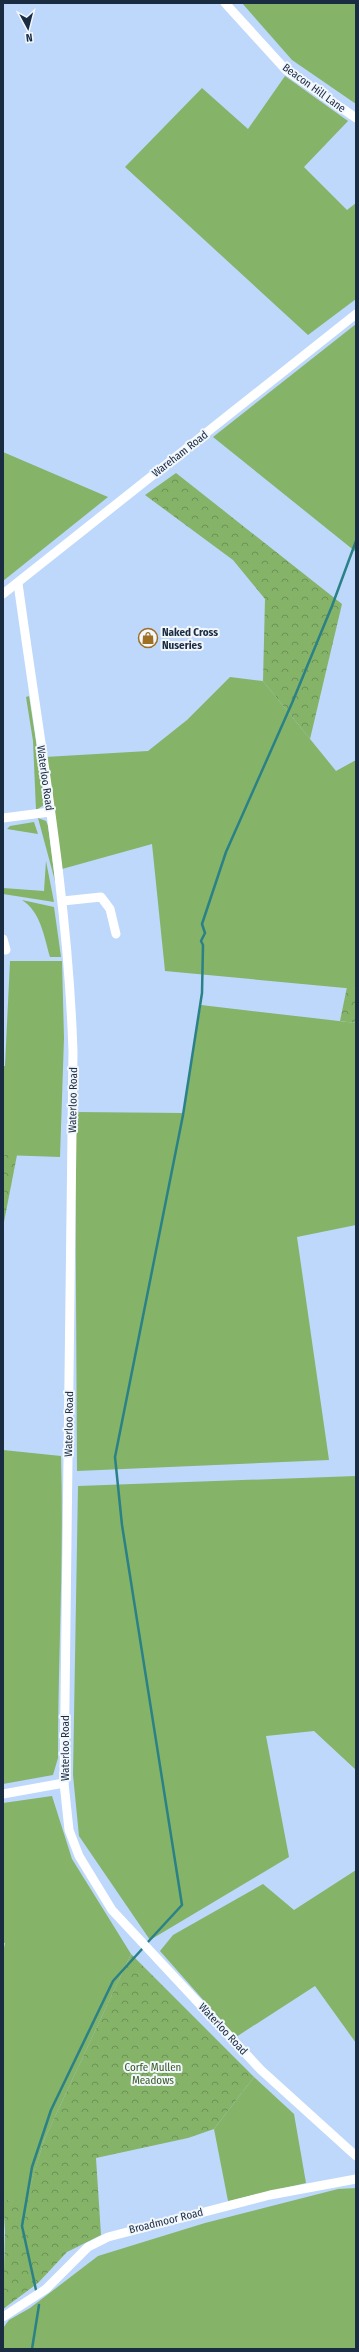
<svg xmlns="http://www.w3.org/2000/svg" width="359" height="2352" font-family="'Fira Sans Condensed',sans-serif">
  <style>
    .grass { fill: #85b368 }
    .forest { fill: url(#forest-crowns) }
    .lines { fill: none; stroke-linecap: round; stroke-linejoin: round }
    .stream { stroke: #2a8187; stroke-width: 2.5 }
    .minor { stroke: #fff; stroke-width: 9 }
    .labels { text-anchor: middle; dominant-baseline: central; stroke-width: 4; stroke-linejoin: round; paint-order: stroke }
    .street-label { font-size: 11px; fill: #1a2c42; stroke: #f2f7fd }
    .poi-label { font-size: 11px; font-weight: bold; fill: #1a2c42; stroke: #f2f7fd; text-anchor: start }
    .park-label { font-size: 11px; fill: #385920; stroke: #f2f7fd }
  </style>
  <defs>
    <pattern id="forest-crowns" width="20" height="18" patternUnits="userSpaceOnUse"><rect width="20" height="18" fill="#85b368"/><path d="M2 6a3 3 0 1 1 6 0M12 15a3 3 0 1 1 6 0" fill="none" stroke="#6c9257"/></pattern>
  </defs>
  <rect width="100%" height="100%" fill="#bdd8fb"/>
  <g class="grass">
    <polygon points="242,3 356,3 356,104 292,60"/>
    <polygon points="285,76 348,121 304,167 347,210 356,203 356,299 308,335 125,167 202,88 248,129"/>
    <polygon points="356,324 356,552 213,437"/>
    <polygon points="3,452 108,497 3,581"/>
    <polygon points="230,677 263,681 336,771 356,760 356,989 165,971 152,844 62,869 45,757 148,751 187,720"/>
    <polygon points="29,696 45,800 44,805 36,810 33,741 26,697"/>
    <polygon points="38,818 46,821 48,826 58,903 55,881"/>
    <polygon points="34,822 38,834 7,829 10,826"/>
    <polygon points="46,861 54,902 3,894 3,888 44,891"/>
    <path d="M22 900 54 907 61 957H50C44 937 41 912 22 900Z"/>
    <polygon points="10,961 62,961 64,1038 60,1157 3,1155 3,1066 5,1066"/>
    <polygon points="201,1005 356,1023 356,1225 297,1237 329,1460 77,1471 75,1112 183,1113"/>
    <path d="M3 1450 61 1456C64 1557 58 1658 58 1758L53 1775 3 1784Z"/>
    <polygon points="356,1476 356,1770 314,1731 266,1736 289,1857 150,1940 79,1836 73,1775 78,1486"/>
    <polygon points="52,1796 72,1859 131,1954 44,2140 25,2205 3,2199 3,1953 5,1943 3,1943 3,1803"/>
    <polygon points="356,1870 356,2043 315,1986 236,2037 160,1951 173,1935 263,1884 294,1910"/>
    <polygon points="254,2077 294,2114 306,2183 228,2201 214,2129"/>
    <polygon points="356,2188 356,2349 3,2349 3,2328 9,2320 30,2308 98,2256 205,2223 338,2189"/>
  </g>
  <g class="forest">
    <polygon points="176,473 342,604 310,739 263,681 265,599 233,560 145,495"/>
    <polygon points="347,987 356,989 356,1023 340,1021"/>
    <polygon points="3,1155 17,1155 3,1227"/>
    <polygon points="131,1954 254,2077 214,2129 188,2138 96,2158 101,2235 67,2252 38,2283 3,2309 5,2231 3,2199 25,2204 44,2140"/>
  </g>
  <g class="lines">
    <g class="stream">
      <polyline points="147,1943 182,1905 122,1525 115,1457 183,1115 202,993 203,945 201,941 205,933 202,924 226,852 292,703 332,606 356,541"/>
      <polyline points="36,2290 22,2226 32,2167 51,2110 113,1981 143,1948"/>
      <polyline points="32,2349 39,2305"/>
    </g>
    <g class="minor">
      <polyline points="225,3 286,70 356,118"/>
      <path d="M18 583C39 739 68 895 73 1052L64 1783 69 1830 79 1856 112 1910 261 2070 356 2156"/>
      <polyline points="3,594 356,314"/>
      <polyline points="3,818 50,812"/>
      <polyline points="63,901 101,897 110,909 116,934"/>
      <polyline points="3,939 6,950"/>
      <polyline points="3,1794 64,1783"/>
      <polyline points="3,2317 46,2289 88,2247 108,2237 270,2195 356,2179"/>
    </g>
  </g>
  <defs>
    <symbol id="shop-ring" viewBox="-11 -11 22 22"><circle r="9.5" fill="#f2f7fd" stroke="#9f6f23" stroke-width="1.5"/><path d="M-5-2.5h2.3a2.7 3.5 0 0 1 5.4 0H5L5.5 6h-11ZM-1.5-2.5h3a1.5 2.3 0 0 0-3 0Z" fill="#9f6f23"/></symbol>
  </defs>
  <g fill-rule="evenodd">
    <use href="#shop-ring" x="137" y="627" width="22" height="22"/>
  </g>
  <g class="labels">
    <g class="street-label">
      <text transform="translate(314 88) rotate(36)">Beacon Hill Lane</text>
      <text transform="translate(180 454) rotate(-38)">Wareham Road</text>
      <text transform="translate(45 778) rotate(82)">Waterloo Road</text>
      <text transform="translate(73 1100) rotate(-89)">Waterloo Road</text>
      <text transform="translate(69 1424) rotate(-89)">Waterloo Road</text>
      <text transform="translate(65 1748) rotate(-90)">Waterloo Road</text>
      <text transform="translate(223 2029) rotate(47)">Waterloo Road</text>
      <text transform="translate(166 2221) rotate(-14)">Broadmoor Road</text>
    </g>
    <g class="poi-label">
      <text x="162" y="632">Naked Cross<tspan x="162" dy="13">Nuseries</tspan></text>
    </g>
    <g class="park-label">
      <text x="153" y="2067">Corfe Mullen<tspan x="153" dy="13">Meadows</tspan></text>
    </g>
  </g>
  <rect width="359" height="2352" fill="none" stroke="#1a2c42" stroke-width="8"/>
  <g transform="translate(28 28) rotate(173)" stroke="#f2f7fd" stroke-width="3" paint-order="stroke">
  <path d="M0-3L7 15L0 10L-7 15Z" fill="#1a2c42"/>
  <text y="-6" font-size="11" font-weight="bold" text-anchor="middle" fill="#1a2c42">N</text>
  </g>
</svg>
